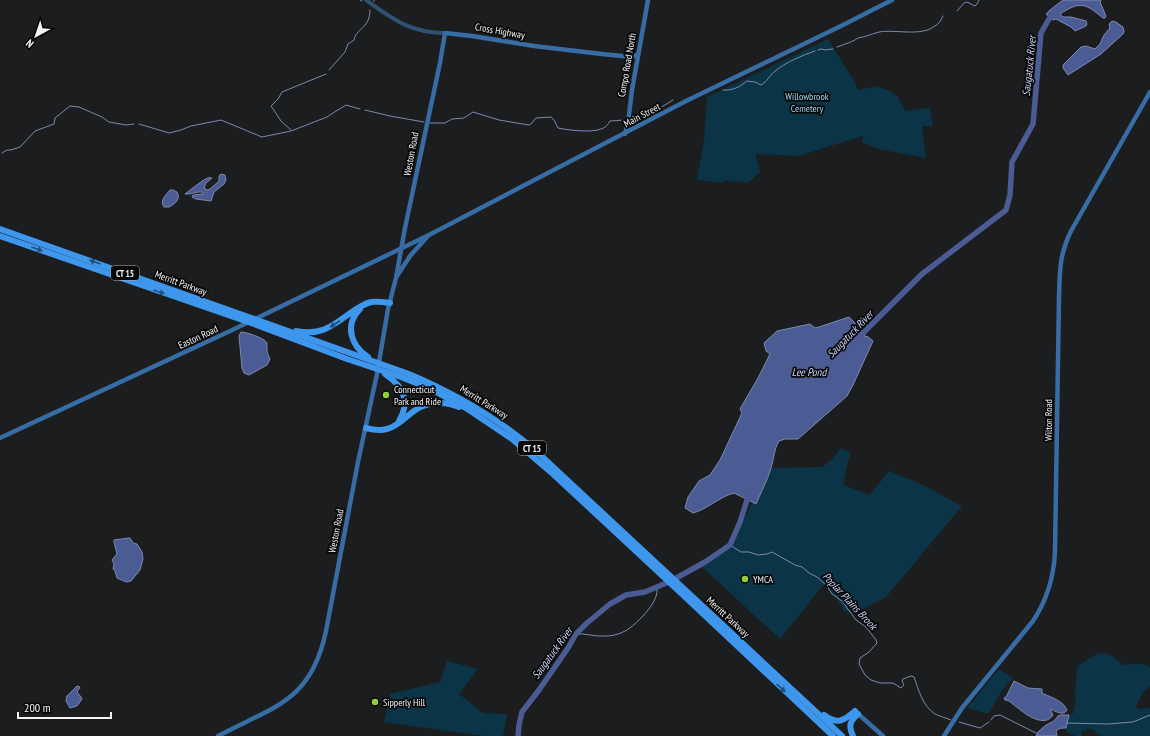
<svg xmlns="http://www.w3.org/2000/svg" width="1150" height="736" font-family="'PT Sans Narrow',sans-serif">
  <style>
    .green { fill: #0b3546 }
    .water { fill: #4b5b93; stroke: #7e89b1 }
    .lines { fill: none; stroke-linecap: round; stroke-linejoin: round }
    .stream { stroke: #7e89b1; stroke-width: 1 }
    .river { stroke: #4b5b93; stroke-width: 5.5 }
    .tertiary { stroke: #305173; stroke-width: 4 }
    .secondary { stroke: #376da4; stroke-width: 4.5 }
    .motorway { stroke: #3e97ed; stroke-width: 6 }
    .oneway { fill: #224f7a }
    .poi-dot { fill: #97cc38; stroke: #070708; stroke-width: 1.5 }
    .labels { text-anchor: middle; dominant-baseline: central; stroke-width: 3.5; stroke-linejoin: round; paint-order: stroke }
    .shield { fill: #070708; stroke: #adaeaf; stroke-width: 1 }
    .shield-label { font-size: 9px; font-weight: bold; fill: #f4f5f6 }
    .street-label { font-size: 10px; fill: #f4f5f6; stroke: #070708 }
    .park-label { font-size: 10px; fill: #9cd8f5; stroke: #070708 }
    .poi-label { font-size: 10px; fill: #f4f5f6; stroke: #070708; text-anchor: start }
    .water-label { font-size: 11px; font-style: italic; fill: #ccd7f9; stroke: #070708 }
  </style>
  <rect width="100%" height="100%" fill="#1b1d1e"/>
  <g class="green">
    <polygon points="828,39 853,79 858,90 876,86 892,92 898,97 905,111 930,108 933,126 922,126 926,158 878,149 862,142 863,136 798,156 755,154 760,172 748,183 736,181 735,182 724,180 723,183 697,180 704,140 707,97"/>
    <polygon points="840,448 851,453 848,461 843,485 870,495 889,471 919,483 962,506 886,597 853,614 843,610 842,606 825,583 780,639 701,566 711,560 728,542 747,514 752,503 758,482 769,468 822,467 833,459"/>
    <path d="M1105 653 1112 656 1123 665C1132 665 1143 661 1150 668V686L1142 693 1136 707 1140 709 1150 708V736H1101L1092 729 1081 731V733L1082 734 1081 736H1076L1067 732 1066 728 1069 715H1072C1077 706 1075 697 1075 689 1075 686 1076 685 1076 682 1077 677 1076 672 1077 666L1097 654Z"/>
    <polygon points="447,661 478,669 459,694 483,713 507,714 503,736 483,736 384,722 390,694 440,682"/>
    <polygon points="999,669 1013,678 1004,688 988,714 967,708"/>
  </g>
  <g class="water">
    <path d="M1063 0H1101L1100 2 1106 16 1105 18H1103C1085 3 1080 1 1060 14L1063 17H1071L1086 21 1087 24 1086 26 1075 31 1071 27 1056 19 1053 20 1046 14 1050 10Z"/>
    <polygon points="1112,21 1116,22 1123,27 1124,32 1123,34 1101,54 1068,75 1063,68 1063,65 1081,47 1086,46 1095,49 1100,44 1104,35 1110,28 1109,24"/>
    <path d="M221 174 225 175 226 180 224 184 214 192 211 201 196 199 192 197 193 195 203 194V192C196 191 191 195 185 194 189 191 205 178 208 178 209 177 210 178 212 178L211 179 206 183 204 188 207 190 210 189 219 181V176Z"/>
    <path d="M170 190H173L177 192C181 199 175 204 169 207H164C159 201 166 195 170 190Z"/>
    <path d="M849 317 866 334 864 336 866 337 867 336 873 341 853 385 847 396 798 439H785L779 441C774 449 774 459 771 468 767 481 761 492 756 504L734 493C719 497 708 509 693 513L685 508 688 497 699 481 710 475 720 460 742 413 740 409 758 378 770 354 766 351 764 343 777 331 810 324 815 328 819 327Z"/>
    <path d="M241 332C246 332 265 338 267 343 267 345 267 349 267 350 267 353 269 356 270 359L267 365 249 375 244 373 242 368 239 336Z"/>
    <polygon points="129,538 130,538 133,543 137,544 142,552 143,559 140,570 131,581 126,582 117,578 115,571 113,569 114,564 112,560 117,554 114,542 114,540"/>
    <path d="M1014 681 1028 688 1042 689V693L1044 694C1053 698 1063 701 1067 710 1063 717 1056 711 1050 709L1053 715C1045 728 1026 715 1018 708 1013 705 1010 700 1005 700L1004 698 1006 697Z"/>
    <polygon points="77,686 80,687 77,692 81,697 82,699 77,706 70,708 66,701 67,696"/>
    <path d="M1061 715H1069L1066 728C1062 728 1059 728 1056 731L1057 736H1036L1038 732 1046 725 1054 721 1058 716Z"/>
  </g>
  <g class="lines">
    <g class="stream">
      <polyline points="360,0 362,1"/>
      <polyline points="374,1 374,0"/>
      <polyline points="957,11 964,3 967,2 975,6 977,4 979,0"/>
      <path d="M837 47C842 45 855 41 858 38 865 37 872 34 879 32 895 29 921 37 935 26 939 24 941 20 943 16"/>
      <polyline points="818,50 822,49 825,50 833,49"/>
      <path d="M329 70 345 52 348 44 354 40C355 33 362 29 366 24 369 20 370 15 370 10"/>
      <path d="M723 90C732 91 740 87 747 81L755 82 761 85C768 81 769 76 774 72 786 62 801 56 815 51"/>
      <polyline points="365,110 390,116 424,122"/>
      <polyline points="631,121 641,116 651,110 660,108 673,100"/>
      <path d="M430 123H445L452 119 464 118 473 112 499 120 529 125 532 123 536 118 551 117 554 120 558 128C567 130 592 133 601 129 605 128 608 125 610 121L624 120"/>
      <polyline points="139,124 169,133 181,130 191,126 221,120 262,137 291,131 327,117 336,111 346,105 360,109"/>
      <polyline points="291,130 281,121 271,106 278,99 282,92 326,74"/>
      <polyline points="2,153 7,150 11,150 20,147 35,131 54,124 55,118 70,106 79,107 102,117 109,122 126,125 134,124"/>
      <path d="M730 545 741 552H749L758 555 767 554 772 552 795 565 802 567 809 573 817 577 827 586 832 594 842 601 856 620 866 627 876 640 877 643 869 652 860 658 859 664 865 675 871 680 880 683H893L901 688 904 685 902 681 903 679 911 676 914 677C919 691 922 705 935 714 939 716 946 718 951 720"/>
      <path d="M576 634C586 633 595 637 605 636 611 636 617 635 623 632 633 628 651 609 655 599 657 595 657 590 658 586"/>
      <polyline points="991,720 994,716 1000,715 1038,734"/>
      <polyline points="959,722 980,728 989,722"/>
      <polyline points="1066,723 1108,724 1133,722 1150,715"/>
    </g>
    <g class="river">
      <polyline points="859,337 922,274 1006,210 1010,195 1012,162 1033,124 1041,33 1053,12"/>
      <polyline points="518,736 519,725 522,712 539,690 568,648 576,634 587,623 610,604 626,595 645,592 671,581 705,562 730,545 740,522 749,494"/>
    </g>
    <path class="tertiary" d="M366 0C393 19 410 33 445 33"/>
    <g class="secondary">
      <polyline points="625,134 628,123 632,90 648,0"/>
      <polyline points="397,276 410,256 427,237"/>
      <polyline points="0,438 228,332 429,235 688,100 841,26 892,0"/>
      <polyline points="856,712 883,736"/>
      <path d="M218 736C274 706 311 702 326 631L358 462 377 374 388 309 396 278 405 228 440 63 445 33 472 36 534 46 602 54 632 57 638 54"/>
      <path d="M944 736 962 708 1033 621C1047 600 1054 576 1055 551L1059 297C1060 270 1059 256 1071 231L1150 92"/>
    </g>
    <g class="motorway">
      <path d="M0 229 409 374C456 394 499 419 537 452L842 736"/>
      <polyline points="0,236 254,324 347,359 401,377 431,389 466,408 512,439 553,474 682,594 833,736"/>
      <path d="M360 309C344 325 351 346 368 357"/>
      <path d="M296 331C320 336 331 327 349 314 356 309 363 304 371 302 377 301 384 302 390 303"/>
      <path d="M385 374C403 386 411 401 399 421"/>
      <path d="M366 428C373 430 380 431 387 429 396 427 403 420 410 414 424 402 443 400 459 407"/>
      <path d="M824 715C837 725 844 721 855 711"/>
      <path d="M853 736C848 726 850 721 858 714"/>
    </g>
  </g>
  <defs><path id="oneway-solid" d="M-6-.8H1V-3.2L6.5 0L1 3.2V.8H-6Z"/></defs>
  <g class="oneway">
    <use href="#oneway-solid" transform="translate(37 249) rotate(20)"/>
    <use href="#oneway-solid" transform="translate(95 262) rotate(-160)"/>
    <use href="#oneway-solid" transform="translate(159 292) rotate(19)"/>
    <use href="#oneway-solid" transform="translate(335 324) rotate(147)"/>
    <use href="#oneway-solid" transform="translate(781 688) rotate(43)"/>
  </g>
  <g class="poi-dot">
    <circle cx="386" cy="395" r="4"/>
    <circle cx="745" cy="579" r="4"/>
    <circle cx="375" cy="702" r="4"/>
  </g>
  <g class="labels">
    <g class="shield">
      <rect x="111" y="266" width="28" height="14" rx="3"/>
      <rect x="518" y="441" width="28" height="14" rx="3"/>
    </g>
    <g class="shield-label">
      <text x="125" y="273">CT 15</text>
      <text x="532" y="448">CT 15</text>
    </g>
    <g class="street-label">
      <text transform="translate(500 31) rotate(10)">Cross Highway</text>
      <text transform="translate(627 65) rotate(-80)">Compo Road North</text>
      <text transform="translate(642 115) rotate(-28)">Main Street</text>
      <text transform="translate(411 154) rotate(-79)">Weston Road</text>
      <text transform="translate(181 283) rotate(20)">Merritt Parkway</text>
      <text transform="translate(198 337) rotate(-25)">Easton Road</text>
      <text transform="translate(484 402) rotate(32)">Merritt Parkway</text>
      <text transform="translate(1048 420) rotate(-90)">Wilton Road</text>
      <text transform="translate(336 531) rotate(-79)">Weston Road</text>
      <text transform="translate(728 617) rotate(43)">Merritt Parkway</text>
    </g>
    <g class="park-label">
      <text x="807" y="96">Willowbrook<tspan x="807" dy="12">Cemetery</tspan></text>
    </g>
    <g class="poi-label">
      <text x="394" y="389">Connecticut<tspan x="394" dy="12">Park and Ride</tspan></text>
      <text x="753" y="579">YMCA</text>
      <text x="383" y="702">Sipperly Hill</text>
    </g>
    <g class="water-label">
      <text transform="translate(1029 66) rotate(-84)">Saugatuck River</text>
      <text transform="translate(850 334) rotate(-46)">Saugatuck River</text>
      <text x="809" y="372">Lee Pond</text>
      <text transform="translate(850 601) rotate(47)">Poplar Plains Brook</text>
      <text transform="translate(552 653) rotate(-54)">Saugatuck River</text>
    </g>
  </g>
  <g transform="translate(36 36) rotate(220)" stroke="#070708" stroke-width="3" paint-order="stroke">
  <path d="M0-3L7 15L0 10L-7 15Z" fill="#f4f5f6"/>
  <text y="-6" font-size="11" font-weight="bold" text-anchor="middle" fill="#f4f5f6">N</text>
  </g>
  <path d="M18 712v6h93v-6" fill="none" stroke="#f4f5f6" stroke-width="2"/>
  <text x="24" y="712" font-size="12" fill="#f4f5f6" stroke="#070708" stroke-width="3" paint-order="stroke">200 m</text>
</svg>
